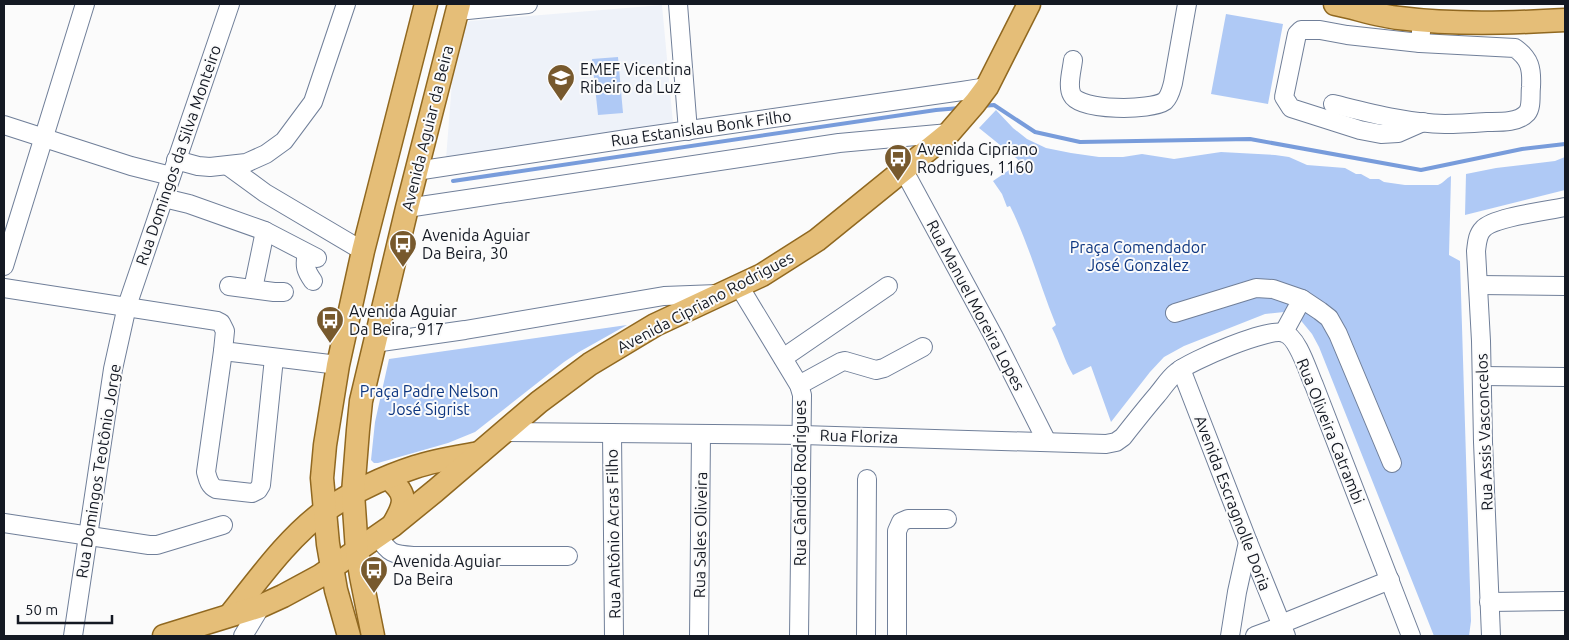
<svg xmlns="http://www.w3.org/2000/svg" width="1569" height="640" font-family="Ubuntu,sans-serif">
  <style>
    .built { fill: #eef2f9 }
    .green { fill: #afc9f5 }
    .lines { fill: none; stroke-linecap: round; stroke-linejoin: round }
    .stream { stroke: #789cdb; stroke-width: 4 }
    .minor-casing { stroke: #707f99; stroke-width: 20 }
    .major-casing { stroke: #906820; stroke-width: 25 }
    .minor { stroke: #fff; stroke-width: 18 }
    .major { stroke: #e5be78; stroke-width: 22 }
    .labels { text-anchor: middle; dominant-baseline: central; stroke-width: 4; stroke-linejoin: round; paint-order: stroke }
    .poi-label { font-size: 16px; fill: #141923; stroke: #fbfbfb; text-anchor: start }
    .street-label { font-size: 16px; fill: #141923; stroke: #fbfbfb }
    .park-label { font-size: 16px; fill: #0d3680; stroke: #fbfbfb }
  </style>
  <rect width="100%" height="100%" fill="#fbfbfb"/>
  <polygon class="built" points="662,5 673,123 453,160 446,159 452,82 465,27 468,22 470,21"/>
  <g class="green">
    <polygon points="1226,14 1283,24 1268,104 1211,94"/>
    <polygon points="618,57 623,113 598,115 592,59"/>
    <path d="M996 110 1013 128 1027 139 1046 148 1071 153 1099 157H1123L1142 154 1174 159 1221 152 1275 155 1289 157 1307 165 1345 168 1356 174H1361L1370 179H1379L1384 182 1405 185H1438C1444 183 1446 178 1451 176L1449 255 1460 261 1471 621 1469 636H1434L1319 347 1312 334 1298 317 1284 312 1265 314 1184 346 1164 357 1150 372 1111 422 1091 366 1073 375C1064 360 1060 343 1052 328L1056 325C1040 286 1029 244 1010 206L1007 207 1002 194 993 181 1021 162 979 128Z"/>
    <polygon points="1565,157 1565,190 1465,215 1466,174 1496,168 1555,161"/>
    <polygon points="627,325 579,352 564,362 475,432 448,443 378,463 374,463 371,460 375,422 389,359"/>
  </g>
  <g class="lines">
    <g class="stream">
      <polyline points="982,106 994,105 1035,132 1080,142 1250,139 1421,170 1522,149 1565,144"/>
      <polyline points="453,181 936,110 960,108"/>
    </g>
    <defs>
      <g id="minor">
        <polyline points="678,4 688,131"/>
        <polyline points="458,11 528,4"/>
        <polyline points="1420,43 1347,35 1320,30 1301,30 1297,34 1284,97 1291,108 1360,130 1381,134 1398,133 1423,122"/>
        <path d="M1073 60C1072 70 1067 86 1072 95 1080 111 1151 111 1165 101 1170 96 1171 90 1173 83L1187 4"/>
        <path d="M1333 104C1370 113 1407 123 1445 124 1459 124 1473 123 1487 122 1500 122 1518 123 1527 113 1532 107 1530 95 1531 87 1532 68 1530 59 1515 48L1420 43 1422 21"/>
        <polyline points="4,125 131,166 171,176"/>
        <polyline points="176,160 198,166 210,167 246,163 266,154 284,141 313,102 346,4"/>
        <polyline points="228,166 265,193 363,251"/>
        <polyline points="903,169 994,337 1047,442"/>
        <polyline points="416,171 627,139 962,91 987,87"/>
        <polyline points="164,198 189,204 265,231 317,258"/>
        <polyline points="407,208 839,143 949,133"/>
        <path d="M307 254C304 266 306 271 313 281"/>
        <polyline points="4,266 85,4"/>
        <polyline points="1478,285 1565,286"/>
        <polyline points="229,286 274,292 284,292"/>
        <polyline points="739,286 799,385 802,395 799,636"/>
        <polyline points="4,288 217,321 221,323 225,331 223,351 338,365"/>
        <polyline points="253,289 265,231"/>
        <polyline points="1302,299 1320,311 1329,318 1338,334 1392,463"/>
        <polyline points="1175,313 1256,288 1273,289 1302,299 1284,332"/>
        <polyline points="374,343 465,330 664,296 717,294"/>
        <path d="M223 351 206 472C208 479 209 486 216 489L252 493 258 490 261 485 274 358"/>
        <polyline points="783,358 888,286"/>
        <polyline points="1181,369 1248,542 1286,636"/>
        <polyline points="1482,376 1565,377"/>
        <polyline points="799,385 841,362 845,361 876,370 884,368 923,347"/>
        <path d="M504 432 802 435 1106 444 1116 442 1123 437C1134 423 1145 409 1157 395 1163 388 1169 378 1177 372 1190 361 1269 327 1284 333 1298 337 1308 372 1314 385L1411 636"/>
        <polyline points="612,433 614,636"/>
        <polyline points="4,523 149,545 157,545 223,525"/>
        <path d="M377 536C391 554 391 554 413 556H568"/>
        <polyline points="1489,602 1565,601"/>
        <polyline points="73,636 113,369 127,306 230,4"/>
        <polyline points="243,636 261,606"/>
        <polyline points="699,636 701,434"/>
        <polyline points="866,636 867,479"/>
        <polyline points="897,636 897,531 901,522 908,519 947,519"/>
        <polyline points="1230,636 1237,592 1248,542"/>
        <polyline points="1255,636 1274,629 1281,624 1390,580"/>
        <path d="M1491 636 1483 442 1481 341 1476 251C1477 244 1477 235 1483 229 1494 217 1547 211 1565 207"/>
      </g>
      <g id="major">
        <path d="M1335 4C1356 8 1378 16 1399 18 1454 25 1510 23 1565 20"/>
        <path d="M388 478C408 494 406 503 393 525"/>
        <path d="M230 615C258 580 289 536 326 510 353 492 384 477 415 467 436 460 458 457 479 453"/>
        <polyline points="164,636 261,606 283,596 320,576 392,526 435,491 539,402 590,364 655,325 762,275 817,240 949,133 975,103 987,87 1029,4"/>
        <polyline points="349,636 336,590 328,544 322,478 325,445 338,365 363,251 426,4"/>
        <polyline points="373,636 361,576 357,551 353,493 358,430 361,401 407,208 459,4"/>
      </g>
    </defs>
    <use href="#minor" class="minor-casing"/>
    <use href="#major" class="major-casing"/>
    <use href="#minor" class="minor"/>
    <use href="#major" class="major"/>
  </g>
  <defs>
    <symbol id="school-pin" viewBox="-11 -11 22 30"><path d="M0 17L-7.5 6A9.5 9.5 0 1 1 7.5 6Z" fill="#77592d" stroke="#fbfbfb"/><path d="M0-5L7-2L0 1L-7-2ZM-4 1L0 2.5L4 1V4Q0 6-4 4Z" fill="#fff"/></symbol>
    <symbol id="bus-pin" viewBox="-11 -11 22 30"><path d="M0 17L-7.5 6A9.5 9.5 0 1 1 7.5 6Z" fill="#77592d" stroke="#fbfbfb"/><path d="M-5-6H5V4H4V6H2V4H-2V6H-4V4H-5ZM-3.5-4V0h7V-4ZM-3.5 1.2v1.5H-2V1.2ZM2 1.2v1.5H3.5V1.2Z" fill="#fff"/></symbol>
  </defs>
  <g fill-rule="evenodd">
    <use href="#school-pin" x="545" y="62" width="32" height="43"/>
    <use href="#bus-pin" x="882" y="142" width="32" height="43"/>
    <use href="#bus-pin" x="387" y="228" width="32" height="43"/>
    <use href="#bus-pin" x="314" y="304" width="32" height="43"/>
    <use href="#bus-pin" x="358" y="554" width="32" height="43"/>
  </g>
  <g class="labels">
    <g class="poi-label">
      <text x="580" y="69">EMEF Vicentina<tspan x="580" dy="18">Ribeiro da Luz</tspan></text>
      <text x="917" y="149">Avenida Cipriano<tspan x="917" dy="18">Rodrigues, 1160</tspan></text>
      <text x="422" y="235">Avenida Aguiar<tspan x="422" dy="18">Da Beira, 30</tspan></text>
      <text x="349" y="311">Avenida Aguiar<tspan x="349" dy="18">Da Beira, 917</tspan></text>
      <text x="393" y="561">Avenida Aguiar<tspan x="393" dy="18">Da Beira</tspan></text>
    </g>
    <g class="street-label">
      <text transform="translate(427 128) rotate(-76)">Avenida Aguiar da Beira</text>
      <text transform="translate(701 128) rotate(-8)">Rua Estanislau Bonk Filho</text>
      <text transform="translate(178 155) rotate(-71)">Rua Domingos da Silva Monteiro</text>
      <text transform="translate(705 302) rotate(-28)">Avenida Cipriano Rodrigues</text>
      <text transform="translate(976 305) rotate(62)">Rua Manuel Moreira Lopes</text>
      <text transform="translate(1331 431) rotate(68)">Rua Oliveira Catrambi</text>
      <text transform="translate(1484 432) rotate(-92)">Rua Assis Vasconcelos</text>
      <text transform="translate(859 436) rotate(2)">Rua Floriza</text>
      <text transform="translate(98 471) rotate(-81)">Rua Domingos Teotônio Jorge</text>
      <text transform="translate(800 483) rotate(-90)">Rua Cândido Rodrigues</text>
      <text transform="translate(1233 503) rotate(69)">Avenida Escragnolle Doria</text>
      <text transform="translate(613 534) rotate(-91)">Rua Antônio Acras Filho</text>
      <text transform="translate(700 535) rotate(-89)">Rua Sales Oliveira</text>
    </g>
    <g class="park-label">
      <text x="1138" y="247">Praça Comendador<tspan x="1138" dy="18">José Gonzalez</tspan></text>
      <text x="429" y="391">Praça Padre Nelson<tspan x="429" dy="18">José Sigrist</tspan></text>
    </g>
  </g>
  <rect width="1569" height="640" fill="none" stroke="#141923" stroke-width="10"/>
  <path d="M18 615v8h94v-8" fill="none" stroke="#141923" stroke-width="2.5"/>
  <text x="25" y="615" font-size="15" fill="#141923" stroke="#fbfbfb" stroke-width="4" paint-order="stroke">50 m</text>
</svg>
